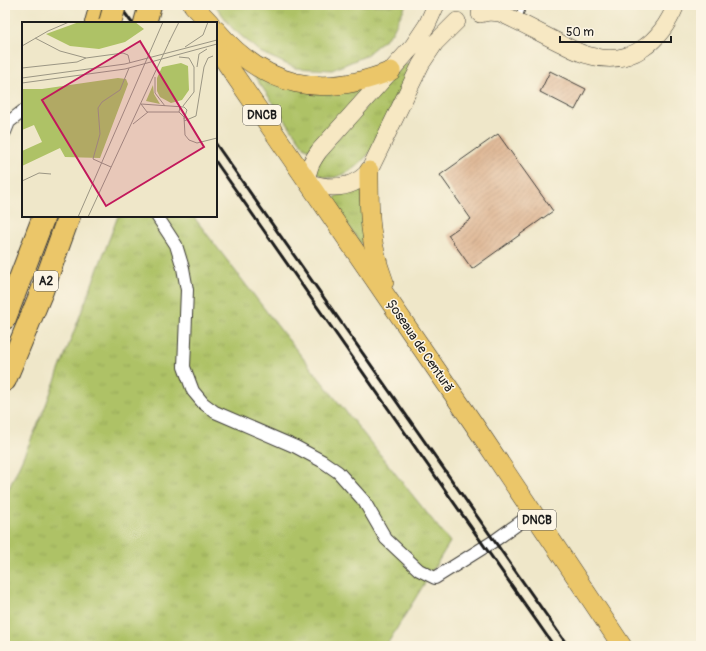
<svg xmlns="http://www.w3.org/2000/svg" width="706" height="651" font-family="Pangolin,sans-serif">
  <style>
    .grass { fill: url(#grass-tufts); stroke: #656f41 }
    .building { fill: url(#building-hatch) }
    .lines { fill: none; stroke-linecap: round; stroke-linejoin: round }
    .lane-casing { stroke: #3c3a36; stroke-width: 8 }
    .street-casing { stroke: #3c3a36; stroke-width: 14 }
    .secondary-casing { stroke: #3c3a36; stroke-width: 18 }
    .primary-casing { stroke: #3c3a36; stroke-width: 20 }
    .highway-casing { stroke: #3c3a36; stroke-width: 24 }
    .lane { stroke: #fff; stroke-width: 6 }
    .street { stroke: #fff; stroke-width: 12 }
    .secondary { stroke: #f7e8c3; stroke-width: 17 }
    .primary { stroke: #ebc669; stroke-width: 19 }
    .highway { stroke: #ebc669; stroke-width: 22 }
    .rail { stroke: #1c1c1c; stroke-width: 3 }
    .highway-bridge-casing { stroke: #3c3a36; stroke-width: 24; stroke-linecap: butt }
    .highway-bridge { stroke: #ebc669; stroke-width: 22 }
    .labels { text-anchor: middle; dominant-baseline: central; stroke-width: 3; stroke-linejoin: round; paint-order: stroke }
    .shield { fill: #fcf5e5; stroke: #5f5d58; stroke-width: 1 }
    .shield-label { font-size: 12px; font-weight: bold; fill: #1c1c1c }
    .street-label { font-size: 13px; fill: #1c1c1c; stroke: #fcf5e5 }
    .inset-road { fill: none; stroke: #9b9684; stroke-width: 1 }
    .view { fill: #c2185b; fill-opacity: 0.15; stroke: #c2185b; stroke-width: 2 }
    .inset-edge { fill: none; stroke: #1c1c1c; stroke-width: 2 }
  </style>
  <defs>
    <pattern id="grass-tufts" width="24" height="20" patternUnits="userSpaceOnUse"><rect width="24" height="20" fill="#aec266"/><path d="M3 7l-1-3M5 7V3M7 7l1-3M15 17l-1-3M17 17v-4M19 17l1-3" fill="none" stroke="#95a658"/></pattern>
    <pattern id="building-hatch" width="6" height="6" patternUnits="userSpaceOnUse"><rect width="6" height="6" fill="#e0ba99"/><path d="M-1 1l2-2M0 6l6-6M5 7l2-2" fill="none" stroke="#c09f83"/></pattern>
  </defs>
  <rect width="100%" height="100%" fill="#fcf5e5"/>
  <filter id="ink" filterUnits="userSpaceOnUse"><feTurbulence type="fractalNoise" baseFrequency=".025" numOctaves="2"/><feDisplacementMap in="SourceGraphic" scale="8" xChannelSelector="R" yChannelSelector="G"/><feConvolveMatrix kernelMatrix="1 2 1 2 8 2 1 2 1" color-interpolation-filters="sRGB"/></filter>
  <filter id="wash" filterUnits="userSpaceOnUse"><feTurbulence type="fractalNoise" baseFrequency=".012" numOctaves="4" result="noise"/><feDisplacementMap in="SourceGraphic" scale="16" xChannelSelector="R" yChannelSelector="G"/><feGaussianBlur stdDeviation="0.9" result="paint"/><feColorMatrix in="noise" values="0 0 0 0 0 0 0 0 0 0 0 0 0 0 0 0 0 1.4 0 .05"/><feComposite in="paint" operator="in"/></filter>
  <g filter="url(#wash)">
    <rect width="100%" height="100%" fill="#efe7c9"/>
    <g class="grass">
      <polygon points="215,5 406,5 391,34 365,56 332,70 295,68 260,52 232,28"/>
      <path d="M410 63 413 68 372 150C360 165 336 187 317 173L315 164 404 64Z"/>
      <polygon points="250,70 356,88 363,91 311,150 305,148"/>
      <polygon points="356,190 362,191 365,240 361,244 335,208 334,202 336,196"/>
      <polygon points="118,216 193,216 283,333 450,542 386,646 5,646 5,497 42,415"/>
    </g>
    <g id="blocks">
      <g class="building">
        <polygon points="550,71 586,89 575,110 540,92"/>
        <polygon points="498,134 553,211 472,269 448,235 471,219 440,175"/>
      </g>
    </g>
  </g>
  <g filter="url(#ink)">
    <use href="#blocks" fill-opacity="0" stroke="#3c3a36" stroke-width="1"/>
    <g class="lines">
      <defs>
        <polyline id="lane" points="518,19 523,5"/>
        <g id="street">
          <polyline points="5,132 9,122 23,111"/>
          <polyline points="157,216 176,245 183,268 187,290 184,367 193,391 203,403 215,412 296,447 322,461 338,472 364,501 386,539 419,570 435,578 494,541 533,513"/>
        </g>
        <g id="secondary">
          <path d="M436 5 427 25 413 46 319 151C312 161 307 169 307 182 330 190 352 190 369 171L421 64 435 43 457 21"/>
          <path d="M480 14 490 12 500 13C520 22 540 33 560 43 570 48 580 54 591 56 632 67 661 41 676 5"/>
        </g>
        <g id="primary">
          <polyline points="193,5 210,23"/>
          <path d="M216 30C265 88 321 99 391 71"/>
          <polyline points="216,48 473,423 622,646"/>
          <path d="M369 171C369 212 369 243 384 282"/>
        </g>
        <g id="highway">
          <polyline points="96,23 101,5"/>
          <polyline points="145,23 150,5"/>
          <polyline points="5,318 44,216"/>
          <polyline points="5,380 42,291 69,216"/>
        </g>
      </defs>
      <use href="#lane" class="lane-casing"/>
      <use href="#street" class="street-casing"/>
      <use href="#secondary" class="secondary-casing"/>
      <use href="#primary" class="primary-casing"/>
      <use href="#highway" class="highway-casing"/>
      <use href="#lane" class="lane"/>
      <use href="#street" class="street"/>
      <use href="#secondary" class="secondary"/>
      <use href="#primary" class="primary"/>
      <use href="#highway" class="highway"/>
      <g class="rail">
        <polyline points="106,5 119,23"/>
        <polyline points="119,5 132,23"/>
        <polyline points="216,144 568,646"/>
        <polyline points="216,162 554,646"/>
      </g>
      <defs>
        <polyline id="highway-bridge" points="110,23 115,5"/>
      </defs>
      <use href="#highway-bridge" class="highway-bridge-casing"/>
      <use href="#highway-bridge" class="highway-bridge"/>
    </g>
  </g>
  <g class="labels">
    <g class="shield">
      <rect x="243" y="105" width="38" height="20" rx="3"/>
      <rect x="34" y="271" width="24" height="20" rx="3"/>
      <rect x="518" y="510" width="38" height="20" rx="3"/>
    </g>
    <g class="shield-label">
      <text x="262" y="115">DNCB</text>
      <text x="46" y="281">A2</text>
      <text x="537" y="520">DNCB</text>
    </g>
    <g class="street-label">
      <text transform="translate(420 346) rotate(56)">Șoseaua de Centură</text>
    </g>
  </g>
  <g transform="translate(22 22)">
    <rect width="195" height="195" fill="#efe7c9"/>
    <path d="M159 41 166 44 167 68 160 78 149 81 138 75 135 69V56L140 45ZM96 56 104 57 106 62 78 136 43 135 38 126 0 144V129L20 120 12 103 0 108V67H20ZM131 63 132 72 138 82 124 79Z" fill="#aec266"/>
    <path d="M57 0H113L122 7 103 20 77 27 48 24 24 12Z" fill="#aec266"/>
    <path class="inset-road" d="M13 16 38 29 64 36 101 31 106 33 108 41M147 20 157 0M0 24 26 9 47 0M163 25 181 13 186 0M157 35 167 36 172 45V70L161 84M175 45 177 32 185 27M0 46 55 40 64 36M133 55V71L143 84M0 56 103 42 195 18M0 61 103 47 195 22M158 85 157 90 162 95 163 113 167 118 175 121 195 116M157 90H125L119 82 162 85 165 88 162 97M162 99 174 94 182 45 186 36 191 34M111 102 126 90M89 145 71 137 78 112 76 86 80 80 98 68 107 46M0 159 17 151 29 152M56 195 141 0M66 195 148 18"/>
    <path class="view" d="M118 19 182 125 84 184 20 78Z"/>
    <rect width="195" height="195" class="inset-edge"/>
  </g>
  <rect width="706" height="651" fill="none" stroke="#fcf5e5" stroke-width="20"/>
  <path d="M560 36v6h111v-6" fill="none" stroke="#1c1c1c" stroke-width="2"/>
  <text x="566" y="36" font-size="12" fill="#1c1c1c" stroke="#fcf5e5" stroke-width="3" paint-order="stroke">50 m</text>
</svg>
